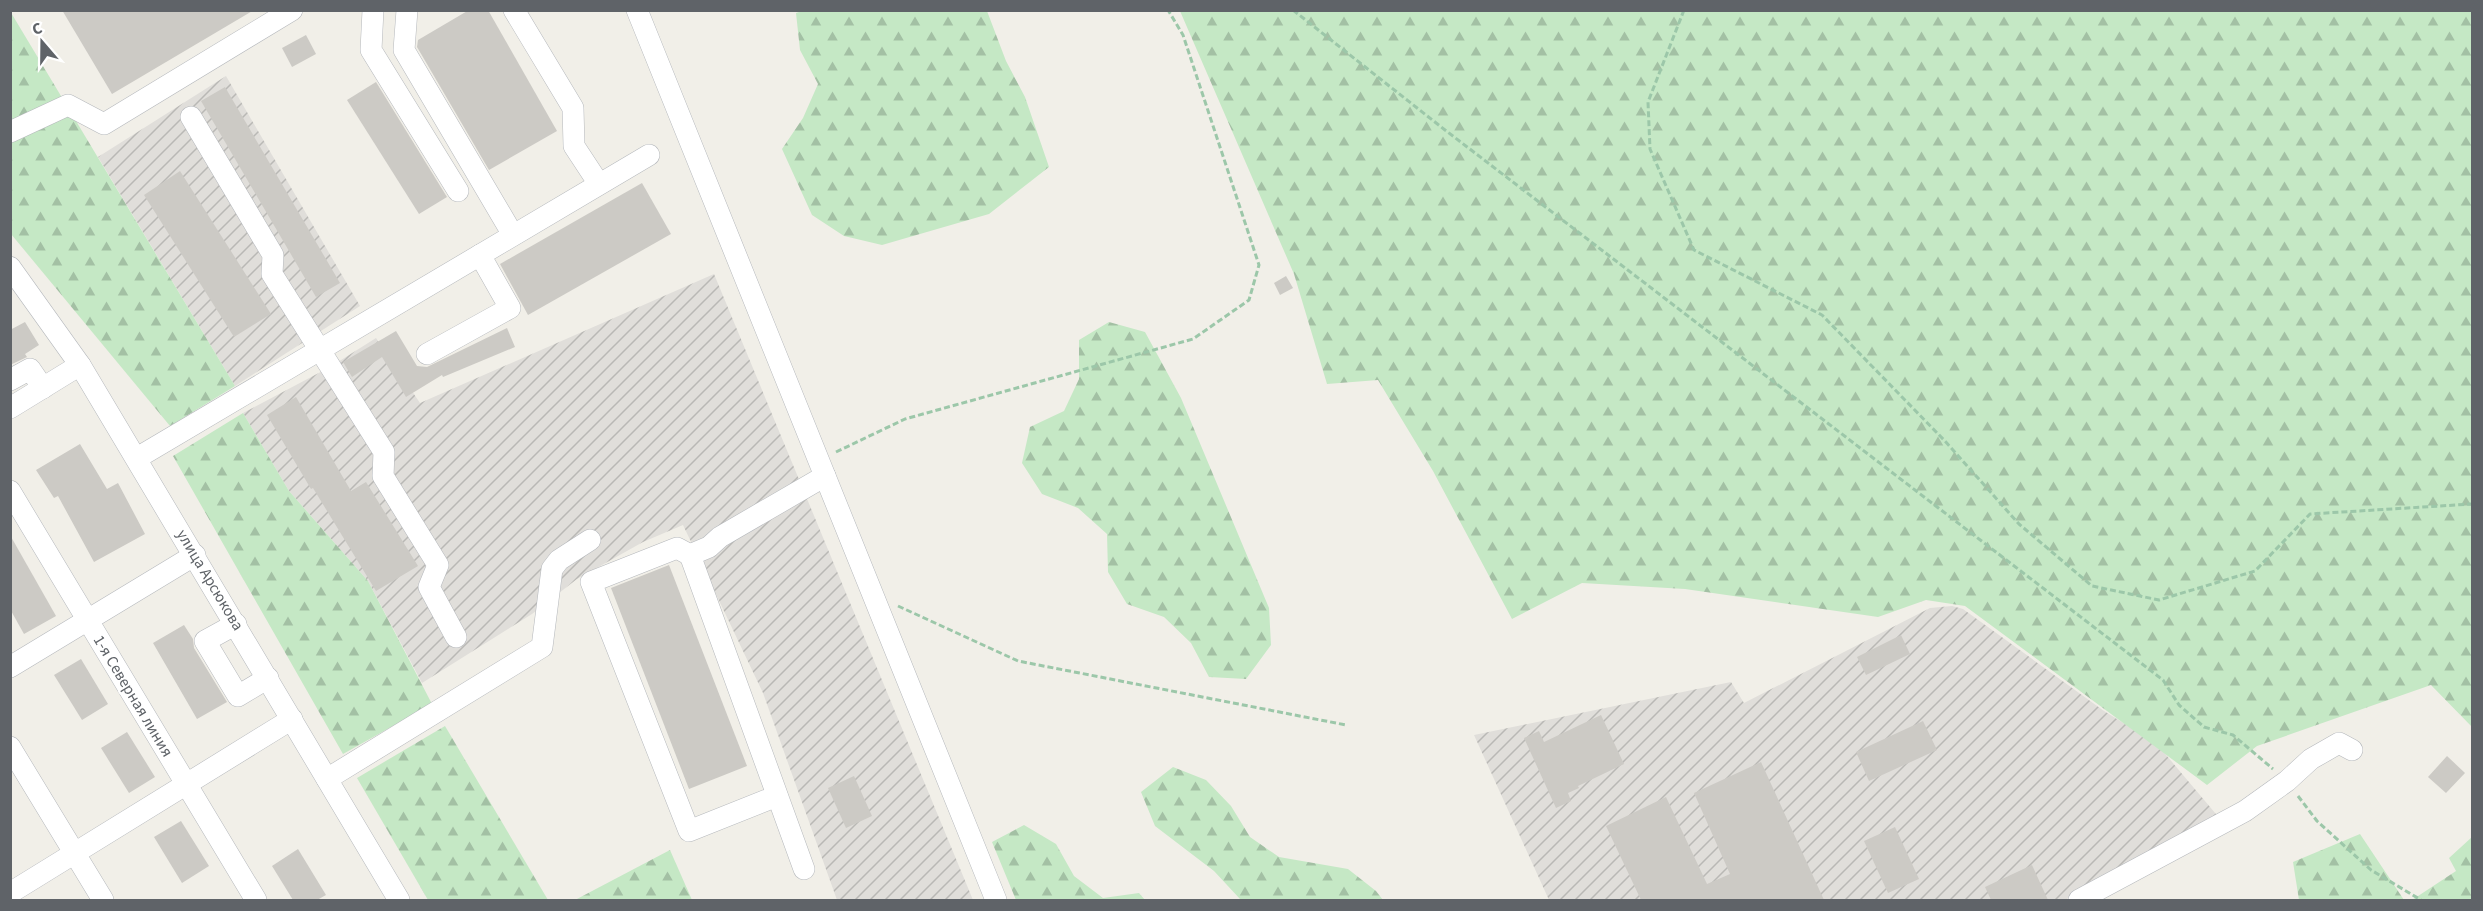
<svg xmlns="http://www.w3.org/2000/svg" width="2483" height="911" font-family="'Source Sans 3',sans-serif">
  <style>
    .industrial { fill: url(#industrial-furrows) }
    .forest { fill: url(#forest-firs) }
    .building { fill: #cccac5 }
    .lines { fill: none; stroke-linecap: round; stroke-linejoin: round }
    .minor-casing { stroke: #b5b8bc; stroke-width: 22 }
    .path { stroke: #9cc7a9; stroke-width: 3; stroke-dasharray: 6 3; stroke-linecap: butt }
    .minor { stroke: #fff; stroke-width: 21 }
    .labels { text-anchor: middle; dominant-baseline: central; stroke-width: 4.5; stroke-linejoin: round; paint-order: stroke }
    .street-label { font-size: 16px; fill: #5f6368; stroke: #fff }
  </style>
  <defs>
    <pattern id="industrial-furrows" width="10" height="10" patternUnits="userSpaceOnUse" patternTransform="scale(1.5)"><rect width="10" height="10" fill="#e0deda"/><path d="M-1 1l2-2M0 10L10 0M9 11l2-2" fill="none" stroke="#b9b8b5"/></pattern>
    <pattern id="forest-firs" width="22" height="20" patternUnits="userSpaceOnUse" patternTransform="scale(1.5)"><rect width="22" height="20" fill="#c5e8c5"/><path d="M5 1l3.5 6h-7zM16 11l3.5 6h-7z" fill="#a3c0a4"/></pattern>
  </defs>
  <rect width="100%" height="100%" fill="#f1efe8"/>
  <g class="industrial">
    <polygon points="226,76 360,306 235,386 98,157"/>
    <polygon points="714,274 973,900 837,900 763,693 683,525 643,542 577,579 532,614 422,683 368,581 289,491 243,413 330,367 376,338 420,403"/>
    <polygon points="1952,606 1963,609 2104,711 2156,743 2221,820 2065,900 1549,900 1474,735 1731,682 1744,703 1930,608"/>
  </g>
  <g class="forest">
    <polygon points="10,11 235,386 170,426 11,234"/>
    <polygon points="802,11 987,11 1006,61 1025,97 1049,167 989,214 882,245 844,236 812,215 782,149 803,118 818,84 800,50 796,13"/>
    <polygon points="1180,11 2472,11 2472,727 2431,685 2257,746 2207,785 1965,606 1926,600 1878,617 1685,589 1582,583 1512,619 1433,471 1378,380 1327,384 1294,274"/>
    <polygon points="1109,322 1145,332 1181,398 1269,608 1271,645 1246,679 1209,677 1191,643 1164,617 1127,604 1108,572 1107,534 1078,508 1042,494 1022,463 1030,427 1064,411 1079,379 1079,340"/>
    <polygon points="243,413 289,491 368,581 432,704 343,754 173,456"/>
    <polygon points="445,726 548,900 428,900 357,778"/>
    <polygon points="1173,767 1206,780 1231,806 1250,837 1279,857 1348,869 1376,891 1383,900 1246,900 1240,899 1214,871 1155,826 1141,792"/>
    <polygon points="1024,825 1056,844 1074,876 1103,898 1139,893 1145,900 1016,900 992,842"/>
    <polygon points="2360,834 2404,900 2299,900 2293,862"/>
    <polygon points="2472,837 2472,900 2412,900 2456,871 2449,858"/>
    <polygon points="670,850 692,900 575,900"/>
  </g>
  <g class="building">
    <polygon points="62,10 254,10 112,94"/>
    <polygon points="469,10 488,10 557,131 489,170 417,47 418,40"/>
    <polygon points="306,35 316,54 292,67 282,48"/>
    <polygon points="376,82 447,197 419,214 347,100"/>
    <polygon points="225,87 340,283 316,297 201,101"/>
    <polygon points="180,171 271,314 234,337 144,195"/>
    <polygon points="642,183 671,234 528,315 500,264"/>
    <polygon points="1286,276 1293,288 1280,295 1274,283"/>
    <polygon points="25,322 39,345 25,354 27,357 10,365 10,330"/>
    <polygon points="507,328 515,347 443,377 442,375 406,397 382,357 352,377 343,362 396,331 417,366 427,367"/>
    <polygon points="296,397 351,491 366,482 418,566 376,591 313,488 311,489 267,415"/>
    <polygon points="80,444 107,489 118,483 145,534 94,562 58,496 54,498 36,470"/>
    <polygon points="10,535 56,616 24,634 10,609"/>
    <polygon points="669,565 747,766 689,789 611,588"/>
    <polygon points="184,625 193,639 194,648 227,702 197,719 153,643"/>
    <polygon points="1901,635 1910,654 1866,675 1857,657"/>
    <polygon points="81,659 108,704 82,720 54,675"/>
    <polygon points="1601,715 1624,764 1578,786 1579,788 1568,793 1571,801 1556,808 1524,738 1539,731 1544,742"/>
    <polygon points="1923,721 1937,750 1869,781 1856,752"/>
    <polygon points="127,732 155,777 129,793 101,748"/>
    <polygon points="2447,756 2465,773 2446,793 2428,777"/>
    <polygon points="1761,762 1824,900 1641,900 1606,826 1666,797 1707,884 1730,874 1694,793"/>
    <polygon points="854,776 872,816 846,828 828,788"/>
    <polygon points="181,821 209,866 182,883 154,837"/>
    <polygon points="1895,827 1919,879 1888,893 1864,841"/>
    <polygon points="298,849 326,895 317,900 293,900 272,866"/>
    <polygon points="2032,865 2048,900 1991,900 1985,887"/>
  </g>
  <g class="lines">
    <defs>
      <g id="minor">
        <polyline points="373,10 371,50 458,191"/>
        <polyline points="407,10 404,50 513,235"/>
        <polyline points="514,10 573,108 574,146 599,184"/>
        <polyline points="637,10 996,900"/>
        <polyline points="191,117 273,255 272,274 384,452 383,476 438,565 429,587 456,637"/>
        <polyline points="10,132 68,105 104,124 292,10"/>
        <polyline points="10,267 80,365 399,900"/>
        <polyline points="427,354 510,308 480,255"/>
        <polyline points="10,380 30,369 43,388"/>
        <polyline points="10,408 80,365"/>
        <polyline points="137,458 649,155"/>
        <polyline points="10,491 256,900"/>
        <polyline points="690,555 677,548 591,582 689,831 777,796"/>
        <polyline points="236,624 205,641 238,696 268,678"/>
        <polyline points="10,667 195,555"/>
        <polyline points="10,747 103,900"/>
        <polyline points="327,779 542,647 552,569 559,560 590,540"/>
        <polyline points="804,869 690,555 709,547 720,537 825,476"/>
        <polyline points="10,893 292,719"/>
        <polyline points="2079,900 2245,811 2287,781 2311,759 2339,743 2352,750"/>
      </g>
    </defs>
    <use href="#minor" class="minor-casing"/>
    <g class="path">
      <polyline points="1293,10 1445,130 2163,680 2179,705 2204,727 2233,735 2273,769"/>
      <polyline points="1684,10 1648,102 1650,149 1694,250 1822,315 1944,440 2019,524 2092,586 2159,600 2255,571 2310,514 2472,504"/>
      <polyline points="836,452 905,419 1193,339 1249,300 1259,265 1183,35 1168,10"/>
      <polyline points="898,606 1018,661 1346,725"/>
      <polyline points="2298,796 2317,821 2371,870 2421,900"/>
    </g>
    <use href="#minor" class="minor"/>
  </g>
  <g class="labels">
    <g class="street-label">
      <text transform="translate(210 580) rotate(59)">улица Арсюкова</text>
      <text transform="translate(133 696) rotate(59)">1-я Северная линия</text>
    </g>
  </g>
  <rect width="2483" height="911" fill="none" stroke="#5f6368" stroke-width="24"/>
  <g transform="translate(42 42) rotate(340)" stroke="#ffffff" stroke-width="4.5" paint-order="stroke">
  <path d="M0-4.5L10 22L0 15L-10 22Z" fill="#5f6368"/>
  <text y="-9" font-size="16" font-weight="bold" text-anchor="middle" fill="#5f6368">С</text>
  </g>
</svg>
